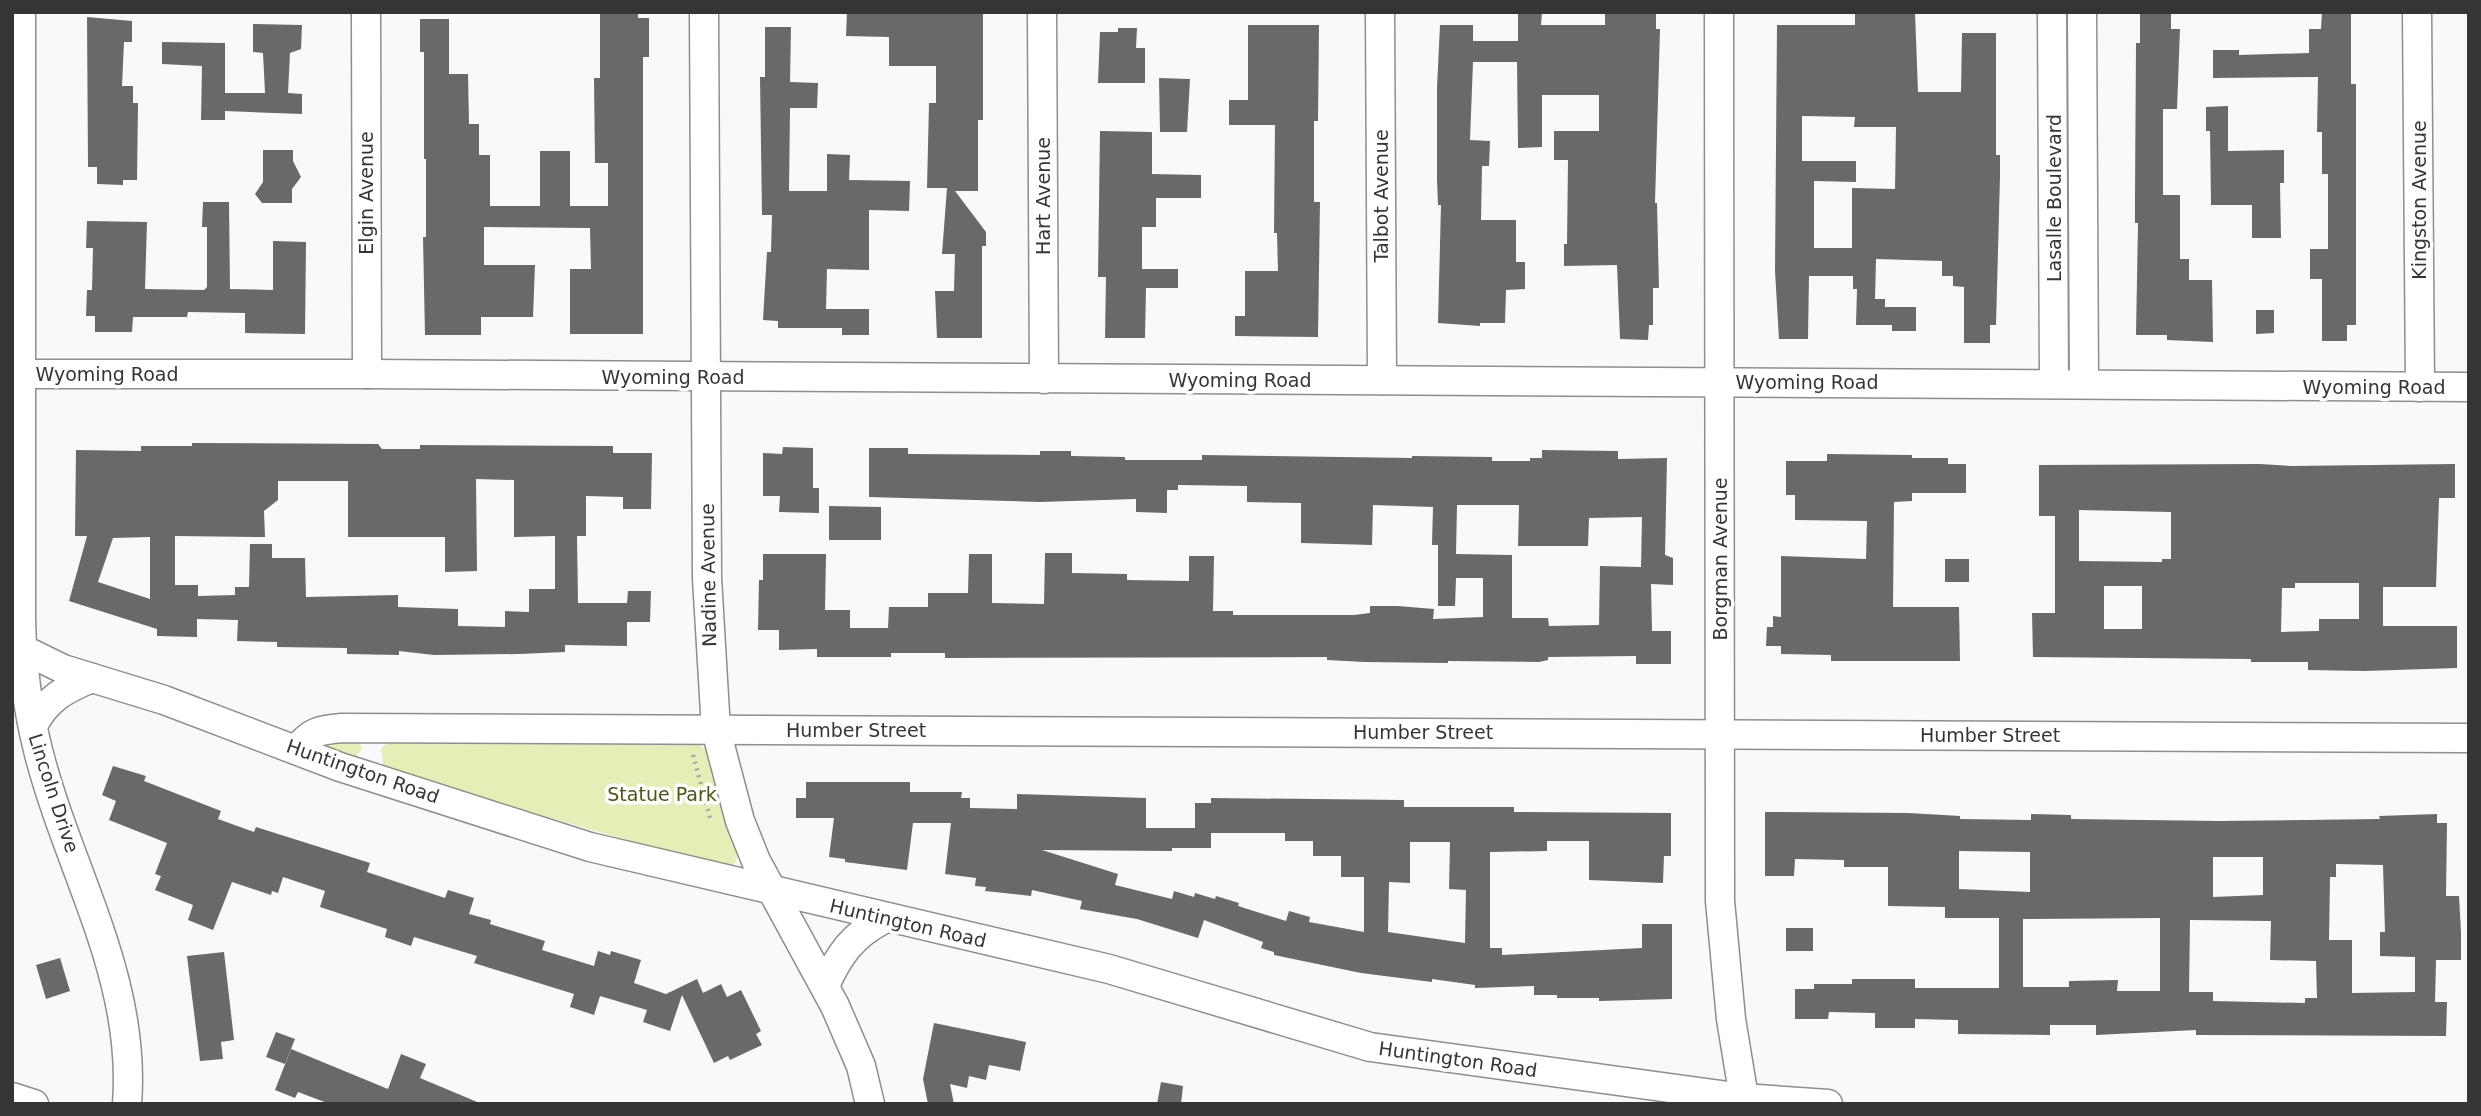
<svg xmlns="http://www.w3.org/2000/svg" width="2481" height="1116" font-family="'DejaVu Sans',sans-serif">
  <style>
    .green { fill: #e4efb7 }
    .building { fill: #6a6868; fill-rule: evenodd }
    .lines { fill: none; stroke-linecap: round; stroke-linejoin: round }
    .minor-casing { stroke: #8e8e90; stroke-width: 31 }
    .path { stroke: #a5a5a7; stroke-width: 4.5; stroke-dasharray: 2 5; stroke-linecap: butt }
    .minor { stroke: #fff; stroke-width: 28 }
    .labels { text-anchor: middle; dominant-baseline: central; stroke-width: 7; stroke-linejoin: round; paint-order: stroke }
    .street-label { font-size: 19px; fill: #353536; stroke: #fff }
    .park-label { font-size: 19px; fill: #4e5611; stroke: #fff }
  </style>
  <rect width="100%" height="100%" fill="#f9f9fb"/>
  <g class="green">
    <polygon points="320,740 359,741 362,749 356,756 352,756 319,744"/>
    <polygon points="392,740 699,744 706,750 739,853 734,865 724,868 406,776 383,766 381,748"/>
  </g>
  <g class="building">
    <polygon points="638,12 638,18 649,18 649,57 643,57 643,334 570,334 570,269 591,269 590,228 484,227 484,265 535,265 533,317 481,317 481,335 425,335 423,237 426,237 426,159 424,159 424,52 420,52 420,19 449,19 449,74 468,74 469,124 479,124 479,155 490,155 490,206 540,206 540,151 570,151 570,206 608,206 608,163 595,163 594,78 600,78 600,13"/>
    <polygon points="847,12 983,12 983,120 978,120 978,191 955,191 986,232 986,246 982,246 982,338 937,338 935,291 954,291 955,254 942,254 947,188 927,188 929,103 936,103 936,66 889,66 889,37 846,36"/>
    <polygon points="1518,12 1542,12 1541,25 1605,25 1605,12 1656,12 1656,29 1660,29 1655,203 1657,203 1659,288 1653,288 1653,325 1649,325 1648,340 1620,339 1617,265 1564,266 1564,244 1567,244 1568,160 1554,160 1554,131 1599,131 1599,95 1542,95 1542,147 1518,148 1517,62 1473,62 1470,140 1490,141 1489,166 1482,166 1481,220 1516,220 1516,262 1525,262 1525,289 1506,290 1505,323 1480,323 1480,326 1438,323 1441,205 1438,205 1437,180 1437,88 1440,25 1473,25 1473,41 1518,41"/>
    <path d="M1855 12H1915L1918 92H1961L1962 33H1996V155H2000V176L1996 325H1990V343H1964V287L1953 286V276H1942V261L1876 259 1875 299H1885V307H1916V331H1892V325H1856L1857 289H1853V276H1809L1808 339H1779L1775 271 1777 25H1855ZM1802 116 1855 117 1854 127H1896L1895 189 1852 188V248H1814V181L1856 182V161H1802Z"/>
    <polygon points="2140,12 2171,12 2171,29 2180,29 2177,109 2163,109 2163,195 2180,195 2180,259 2189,259 2189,280 2212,280 2213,342 2167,340 2167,335 2136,335 2138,223 2135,223 2135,195 2136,43 2140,43"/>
    <polygon points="2322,12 2351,12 2351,84 2356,84 2356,325 2347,325 2347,341 2322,341 2322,279 2310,279 2310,249 2328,249 2328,174 2322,174 2322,132 2317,132 2318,77 2213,78 2213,50 2239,50 2239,55 2309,53 2309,29 2321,29"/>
    <polygon points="87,17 132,21 132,42 124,42 122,86 133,86 133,103 138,103 137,180 123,180 123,185 97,184 97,167 88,167"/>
    <polygon points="253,24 302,25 301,49 290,53 288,93 302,94 302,114 225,111 225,120 201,120 202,66 162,64 162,42 225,43 225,93 265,93 263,53 253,52"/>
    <polygon points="1248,25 1319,25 1318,121 1314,121 1314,202 1320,202 1318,337 1235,336 1235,316 1245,316 1245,271 1278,271 1277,233 1274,233 1275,125 1229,125 1229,100 1248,100"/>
    <polygon points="765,27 791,27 790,82 818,83 817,108 790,108 789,191 827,191 827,154 850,155 849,180 910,181 909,211 869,210 869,270 827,269 826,309 869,309 869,335 842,335 842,328 778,328 778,321 763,320 767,252 771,252 772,215 762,215 760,77 765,77"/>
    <polygon points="1118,28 1137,28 1136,48 1145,48 1145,83 1098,83 1100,32 1118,32"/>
    <polygon points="1159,78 1190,79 1187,132 1160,132"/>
    <polygon points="2228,106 2228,151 2284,150 2284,183 2280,183 2281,238 2252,238 2252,205 2211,205 2210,131 2206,131 2206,107"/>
    <polygon points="1100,131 1152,132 1152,174 1201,175 1201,198 1156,198 1156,227 1142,227 1142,269 1178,269 1178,288 1146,288 1145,338 1105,338 1106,277 1098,277"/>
    <polygon points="263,150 293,150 293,161 301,177 292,189 292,203 262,203 255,194 263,182"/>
    <polygon points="203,202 229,202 230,289 273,290 273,241 306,242 305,334 245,333 245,313 188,312 187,317 133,317 132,332 95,332 95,316 86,316 87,290 92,290 93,248 86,248 87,221 147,222 145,289 204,290 207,287 207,227 202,227"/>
    <polygon points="2256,310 2274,310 2274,333 2256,334"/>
    <path d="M192 443 378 444 382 449H420V445L613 446V453H652L651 509H623V497L586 496V536H577L578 603H627L628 591H651L650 622H627V646L565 645V652L519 654 434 655 399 651V655L347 654V648L277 647V642L237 641 238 620 197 619V637L157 636V629L69 601 87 536H75L76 450 141 451V446H192ZM476 479 514 480V537L555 536V589H529V612L505 611V627L458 626V609L398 607V595L306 597 305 558H272V544H250L249 587H235V595L198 596V585H175V536L265 537 264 511 278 500V481H348V537H445V572L477 571ZM150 537V599L98 582 113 538Z"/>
    <polygon points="783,447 813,448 813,488 819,488 819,513 779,512 780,496 763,496 763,453 782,454"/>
    <path d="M869 448H908V454L1040 455V451H1071V456L1125 457V460H1202V455L1412 458V456L1492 457V461H1530V458H1542V450L1618 451V459L1667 458 1665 555 1673 558V585L1651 584 1652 631H1671V664H1636V656L1548 657V660L1539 662 1448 661V663L1364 662 1327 660V657L945 658V653H891V657H817V649L779 650V630H758L759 580H763V554H826L825 610H850V628H888L889 607H928V593H968L969 554H992V603L1044 604 1045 553H1072V573L1127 574V580L1189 581V556H1214L1213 611H1233V615H1354L1370 613V606H1398L1434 609 1433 619 1483 617V578H1456L1455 606H1438V545H1432L1433 507 1373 505 1372 545 1301 543V503L1247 502V486L1178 485V490H1167V513L1136 512V499L1040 502 869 497ZM1457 505H1519L1518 546H1588L1589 518 1642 517 1641 567 1600 566 1599 625 1549 626 1548 618H1512V555L1456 554Z"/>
    <polygon points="1827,454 1912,455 1912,458 1948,458 1948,464 1966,464 1966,493 1912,493 1912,501 1894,502 1893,607 1959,607 1960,661 1831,661 1831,655 1781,654 1781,646 1766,646 1767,627 1773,627 1773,616 1781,617 1781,556 1866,559 1867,521 1795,520 1795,495 1786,495 1786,461 1827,461"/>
    <path d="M2260 464 2292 466 2455 464V498H2439L2436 587H2383V626H2457V668L2365 671 2308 670V662H2251V659L2033 657 2032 613H2055V516H2039V465ZM2079 510 2171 512V559H2162V562L2079 561ZM2295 583H2359V619H2319V631L2281 632 2282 588H2295ZM2104 586H2142V629H2104Z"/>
    <polygon points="829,506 881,507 881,540 829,540"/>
    <rect x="1945" y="559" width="24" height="23"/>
    <polygon points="113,766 146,776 144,781 221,811 218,819 254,832 256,827 370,863 367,872 445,898 448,890 474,898 469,914 491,920 490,924 545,941 542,950 594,966 598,951 610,955 611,951 641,960 634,983 666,994 697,979 703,993 721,984 727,997 741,990 761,1031 756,1034 762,1045 730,1060 728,1056 714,1063 682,995 670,1031 643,1022 647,1010 600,996 594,1015 570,1007 574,994 474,963 477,956 414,937 411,946 385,937 387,929 320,907 325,891 283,877 278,893 272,891 271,895 232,882 213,930 188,920 193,905 155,890 161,876 155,874 167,843 109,820 116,801 102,795"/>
    <path d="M806 782H910V792H962L961 798H970V808L1017 809V794L1146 798V828H1195V803H1211V798L1404 800V807H1514V812L1671 813V856H1664L1663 883 1589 880V841H1547V851L1490 852V948H1502V955L1642 948V924H1672V999L1599 1001V998H1557V995H1534V986L1475 988V985L1432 979V982L1361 973 1274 955V952L1261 948 1263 942 1204 920 1198 938 1137 919 1080 909 1082 901 1032 890 1031 896 985 891 986 887 975 886 976 878 945 874 951 823H913L907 870 845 862V859L829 857 834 818H796V798H806ZM1211 833H1285V841H1313V856H1341V877H1364V932L1309 922 1310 917 1289 911 1286 921 1238 906 1239 903 1216 896 1215 899 1195 893 1194 897 1174 891 1172 899 1115 885 1118 874 1042 850 1172 851V848H1211ZM1410 842H1450L1449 889 1466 890 1465 943 1388 932 1389 882 1410 883Z"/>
    <path d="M1765 812 1908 813 1960 816V819L2031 820V814L2071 815V819L2219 821 2380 819 2379 816 2437 814V823H2447L2446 896H2459L2461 932V960H2436L2435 1002H2447L2446 1036 2196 1035V1030L2096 1035V1025H2050V1035L1958 1034V1020L1915 1019V1028H1875V1013L1829 1012 1828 1019H1795V989H1814V984H1852V979H1915V988H1999V918H1945V907L1888 906V867H1844V860L1795 859 1794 876H1765ZM1959 851 2030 852V892L1959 889ZM2213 857H2263V895L2213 897ZM2336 864 2383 865 2385 932H2380V956L2415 957V992L2352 993V940H2329L2330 877H2336ZM2160 918V991H2117L2118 980 2069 981V987H2023V919ZM2190 920 2271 921 2270 960 2316 961 2317 998H2305V1003L2213 1001V992H2189Z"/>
    <rect x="1786" y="928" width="27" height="23"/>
    <polygon points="224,952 234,1040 221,1042 223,1059 200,1061 187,956"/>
    <polygon points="60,958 70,991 46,999 36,965"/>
    <polygon points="934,1023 1026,1042 1020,1071 989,1065 986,1080 969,1076 967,1088 950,1084 954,1104 928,1104 923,1079"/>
    <polygon points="276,1032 295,1039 285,1064 266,1057"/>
    <polygon points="291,1049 388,1089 401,1054 426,1064 420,1078 482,1104 330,1104 298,1092 295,1098 275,1090"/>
    <polygon points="1161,1082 1183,1086 1181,1104 1157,1104"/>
  </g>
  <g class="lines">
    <defs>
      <g id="minor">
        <path d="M21 12V618C22 662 27 707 38 750 68 870 137 976 127 1104"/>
        <polyline points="366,12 367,374"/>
        <polyline points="704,12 707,578 716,730 740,821 756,861 835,1006 861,1066 870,1104"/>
        <polyline points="1042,12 1044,379"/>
        <polyline points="1380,12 1382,380"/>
        <polyline points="1719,12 1720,901 1731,1019 1745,1104"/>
        <polyline points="2052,12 2054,384"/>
        <polyline points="2082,12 2084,383"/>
        <polyline points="2417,12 2420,387"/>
        <polyline points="12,374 367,374 2469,387"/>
        <polyline points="12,644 63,669 164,700 340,767 590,847 1109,969 1370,1047 1743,1098 1828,1104"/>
        <path d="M33 726C46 699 65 689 92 678"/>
        <path d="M297 749C311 731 320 730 342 728L2469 738"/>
        <path d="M825 986C839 954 853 935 884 919"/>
        <polyline points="12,1097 34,1104"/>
      </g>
    </defs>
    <use href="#minor" class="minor-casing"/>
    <polyline class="path" points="693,755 711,821"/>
    <use href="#minor" class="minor"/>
  </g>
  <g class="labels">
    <g class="street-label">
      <text transform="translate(366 193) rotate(-90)">Elgin Avenue</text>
      <text transform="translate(1043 196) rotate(-90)">Hart Avenue</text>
      <text transform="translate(1381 196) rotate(-90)">Talbot Avenue</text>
      <text transform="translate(2054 198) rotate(-90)">Lasalle Boulevard</text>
      <text transform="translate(2419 200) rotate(-90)">Kingston Avenue</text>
      <text x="107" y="374">Wyoming Road</text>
      <text x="673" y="377">Wyoming Road</text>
      <text x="1240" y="380">Wyoming Road</text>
      <text x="1807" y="382">Wyoming Road</text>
      <text x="2374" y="387">Wyoming Road</text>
      <text transform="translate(1720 559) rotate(-90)">Borgman Avenue</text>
      <text transform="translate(708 575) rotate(-91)">Nadine Avenue</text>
      <text x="856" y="730">Humber Street</text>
      <text x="1423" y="732">Humber Street</text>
      <text x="1990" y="735">Humber Street</text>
      <text transform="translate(363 771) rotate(19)">Huntington Road</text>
      <text transform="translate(54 793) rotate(72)">Lincoln Drive</text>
      <text transform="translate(908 923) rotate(13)">Huntington Road</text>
      <text transform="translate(1458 1059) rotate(8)">Huntington Road</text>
    </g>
    <g class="park-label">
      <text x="662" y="794">Statue Park</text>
    </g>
  </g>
  <rect width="2481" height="1116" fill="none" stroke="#353536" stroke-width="28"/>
</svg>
